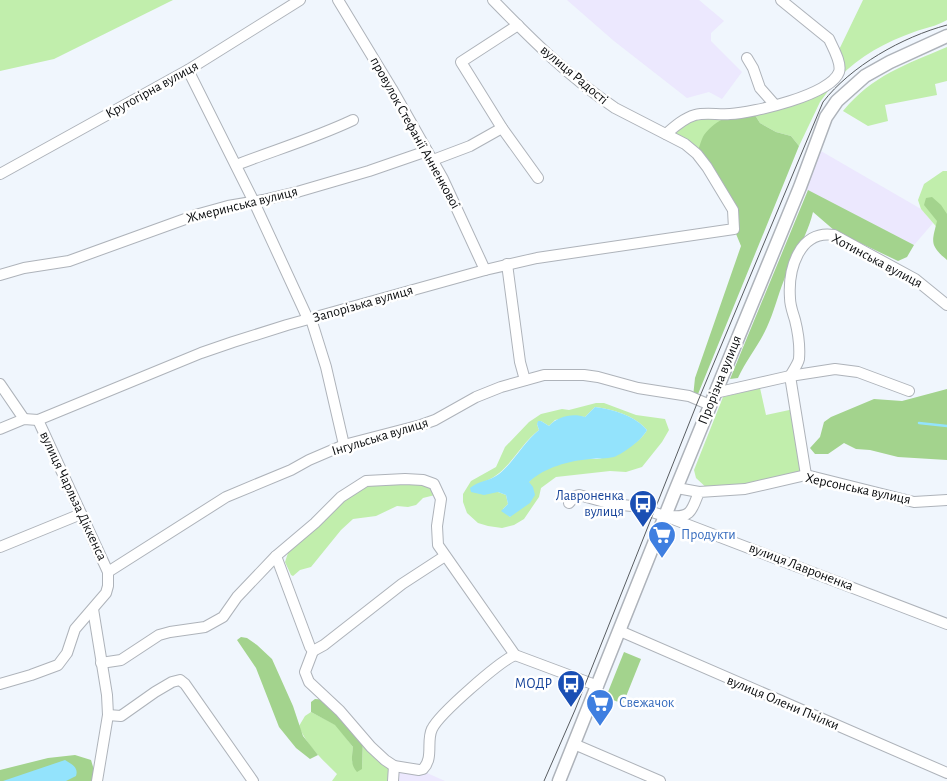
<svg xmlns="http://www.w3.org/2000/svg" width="947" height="781" font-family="'Alegreya Sans',sans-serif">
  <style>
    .industrial { fill: #ece8fe }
    .green { fill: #c1eeac; fill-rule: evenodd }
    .forest { fill: #a3d38d }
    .water { fill: #93e3fc }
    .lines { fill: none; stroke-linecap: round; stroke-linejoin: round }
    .stream { stroke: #93e3fc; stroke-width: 2.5 }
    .minor-casing { stroke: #aeb3ba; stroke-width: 12 }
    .major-casing { stroke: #aeb3ba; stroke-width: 15 }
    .minor { stroke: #fff; stroke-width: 10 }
    .major { stroke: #fff; stroke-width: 12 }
    .tram { stroke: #585c60; stroke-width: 1 }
    .labels { text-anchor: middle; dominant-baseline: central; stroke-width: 5; stroke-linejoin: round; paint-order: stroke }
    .street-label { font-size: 14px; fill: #0a0c0e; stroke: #fff }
    .transit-label { font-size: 14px; fill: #164399; stroke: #fff; text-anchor: end }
    .shop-label { font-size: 14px; fill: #366cbe; stroke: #fff; text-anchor: start }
  </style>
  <rect width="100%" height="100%" fill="#f0f6fd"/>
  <g class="industrial">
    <polygon points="567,0 699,0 724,21 711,33 711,41 742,72 722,99 709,92 687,98 614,41"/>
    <polygon points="814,147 921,209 933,223 914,245 800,187"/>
    <polygon points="398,769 427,773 445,781 397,781"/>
  </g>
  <g class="green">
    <polygon points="0,0 173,0 54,59 0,71"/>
    <path d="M863 0H947V20C937 26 925 28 914 32 886 42 859 56 839 78L836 56Z"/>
    <path d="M947 47V81L935 84 937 95 885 105 888 121 868 126 843 111C873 75 905 65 947 47Z"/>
    <polygon points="831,87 820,102 799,146 791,136 776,132 760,123 753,112"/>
    <polygon points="730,114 697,154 666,134 690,117"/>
    <polygon points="943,171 947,171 947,239 921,209 918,200 924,184"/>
    <polygon points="760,388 766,415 794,409 806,475 710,491 696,478 694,470 723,397"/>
    <path d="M596 403H604L636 415 665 419 669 430 662 442 642 467 626 472 610 471 556 477 541 488 539 497 524 519 514 525 502 528 488 526 478 523 467 513 463 502V494L471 481 496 467 505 447 529 422 541 414 562 409 569 410ZM595 407C613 409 635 416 647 430 639 445 617 453 602 458 597 460 589 458 583 459 568 461 549 466 536 475 523 484 517 504 510 517L503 509 508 504 506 495 498 492 486 481C510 471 519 445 539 430L537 424 539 421H541L549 426 555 420 577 416 585 417Z"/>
    <polygon points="419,482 434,488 435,495 423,498 416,505 408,507 397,506 376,516 353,519 341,530 311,567 300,570 293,576 291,575 285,562 289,550 361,486"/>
    <path d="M311 712 336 725 353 747 352 762 362 769 363 738 394 766 393 781H332L337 774C322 759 306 745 299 726L305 716Z"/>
  </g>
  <g class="forest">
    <path d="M753 112 760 123 776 132 791 136 799 146 696 399 693 397 695 378 741 246 734 229 733 210 697 154C699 148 701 140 704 135 717 118 733 114 753 112Z"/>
    <path d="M808 190 914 245 907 257 898 261 835 231 813 212C807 237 793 257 784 280 778 295 774 312 767 327 759 345 746 360 738 378L730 379Z"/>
    <path d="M932 197 941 205 947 214V260C929 245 932 242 937 221L924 205 926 198Z"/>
    <polygon points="947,389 947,460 898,457 870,450 856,449 844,443 828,454 815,454 810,448 820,437 824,422 831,417 874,399 902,401"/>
    <polygon points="241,637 247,638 257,645 272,659 293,706 303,736 318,755 310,759 296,748 279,727 256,668 237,640"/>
    <polygon points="624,652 641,659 623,704 606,697"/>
    <path d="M315 699 328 700 363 738 362 769 357 772C350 764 352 757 353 747L335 725 311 712V702Z"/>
    <polygon points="75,755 91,760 94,770 92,781 0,781 0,770 48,758"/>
  </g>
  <g class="water">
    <path d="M595 407C613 409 635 416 647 430 642 440 624 453 614 457 606 459 598 458 590 459 569 461 545 467 529 482L533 487 535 495 530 503 510 517 501 511 508 504 506 495 498 492 484 495 471 492 470 488C478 481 490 481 499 474 514 462 523 443 539 430L537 424 538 421H541L549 426C558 416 573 413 585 417Z"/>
    <path d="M65 760C71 764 79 767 76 776L66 781H3Z"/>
  </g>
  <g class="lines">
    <polyline class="stream" points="919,423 947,426"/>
    <defs>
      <g id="minor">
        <polyline points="338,0 392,89 443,179 485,270"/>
        <polyline points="518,25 461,62 502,128 538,178"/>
        <polyline points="747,58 753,68 760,88 775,105"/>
        <polyline points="188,70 254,202 308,319"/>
        <path d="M666 134C674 127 684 118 695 115 706 112 718 115 730 114 752 113 831 95 839 72 842 63 833 48 829 39L781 0"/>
        <polyline points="433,160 470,146 502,128"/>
        <path d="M236 165C275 150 315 138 353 120"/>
        <polyline points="0,174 188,70 300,0"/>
        <polyline points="507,264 520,362 525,380"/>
        <polyline points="0,275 24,268 69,261 199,214 228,206 263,200 297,192 369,171 427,151"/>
        <polyline points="311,319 326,367 344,445"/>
        <polyline points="0,384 24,419"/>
        <polyline points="715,393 790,376 835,369 858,372 909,391"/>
        <path d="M0 429 24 419 38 420 201 353 233 342 287 325 485 270 537 258 734 229 733 210 707 167 697 154 685 144 615 108C569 77 531 39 493 0"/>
        <path d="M806 475 790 376C793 371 798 364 799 359 800 347 798 332 795 320 793 313 790 306 790 298 788 270 799 229 834 235L915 279 947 305"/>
        <polyline points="677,488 699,492"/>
        <polyline points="569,503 575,496 579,495 612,504 632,506 665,516 947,624"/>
        <path d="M671 516C692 518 692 509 699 492L745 489 806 475 914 502 947 500"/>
        <polyline points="0,547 81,514"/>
        <polyline points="276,556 310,647 313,651 324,645 402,584 445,556"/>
        <polyline points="108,572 226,497 291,470 309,460 344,445 421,425 435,420 476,397 501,387 544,375 584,375 598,377 638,388 689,396 710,405"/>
        <polyline points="93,609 107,695 108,715 97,781"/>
        <polyline points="620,631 947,773"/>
        <path d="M313 651 305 672 309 682 340 711 371 747 385 760 394 766 419 770 423 769C434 758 426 741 432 729 439 714 500 661 515 655"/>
        <polyline points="101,663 121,660 159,635 170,632 205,627 223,617 237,597 276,556 315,523 341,497 366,481 405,479 423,480 434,484 441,499 437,526 438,545 515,655 598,686"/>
        <polyline points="0,684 31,675 58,665 67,653 75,629 106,593 108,586 108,572 38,420"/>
        <polyline points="108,715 121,716 155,692 172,682 180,680 185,684 253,781"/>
        <polyline points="574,744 660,781"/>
        <polyline points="393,781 394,766"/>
      </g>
      <polyline id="major" points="559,781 673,496 800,187 826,117 837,101 865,76 890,62 947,36"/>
    </defs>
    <use href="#minor" class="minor-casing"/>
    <use href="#major" class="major-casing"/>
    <use href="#minor" class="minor"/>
    <use href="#major" class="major"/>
    <path class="tram" d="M544 781 575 710 698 401 823 102C851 66 902 37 947 25"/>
  </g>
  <defs>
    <symbol id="bus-pin" viewBox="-11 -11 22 30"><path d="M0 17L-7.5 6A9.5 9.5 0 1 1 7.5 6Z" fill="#1a4fb4" stroke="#fff"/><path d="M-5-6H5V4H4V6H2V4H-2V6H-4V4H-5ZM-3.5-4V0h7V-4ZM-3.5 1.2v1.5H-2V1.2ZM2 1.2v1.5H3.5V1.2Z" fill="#fff"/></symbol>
    <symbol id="supermarket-pin" viewBox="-11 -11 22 30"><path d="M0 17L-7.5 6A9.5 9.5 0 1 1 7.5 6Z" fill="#3f7fe0" stroke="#fff"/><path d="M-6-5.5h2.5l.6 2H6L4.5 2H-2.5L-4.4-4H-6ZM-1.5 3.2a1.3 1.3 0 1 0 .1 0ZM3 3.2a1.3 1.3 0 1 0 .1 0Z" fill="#fff"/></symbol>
  </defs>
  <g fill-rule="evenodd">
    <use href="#bus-pin" x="627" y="488" width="32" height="43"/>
    <use href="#supermarket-pin" x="646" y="519" width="32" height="43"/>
    <use href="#bus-pin" x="555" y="668" width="32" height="43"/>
    <use href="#supermarket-pin" x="584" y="687" width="32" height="43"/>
  </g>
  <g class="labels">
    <g class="street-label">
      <text transform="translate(574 75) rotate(40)">вулиця Радості</text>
      <text transform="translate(152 90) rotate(-29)">Крутогірна вулиця</text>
      <text transform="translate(415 133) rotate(61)">провулок Стефанії Анненкової</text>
      <text transform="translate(242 205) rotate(-14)">Жмеринська вулиця</text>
      <text transform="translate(877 261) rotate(28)">Хотинська вулиця</text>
      <text transform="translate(363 304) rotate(-16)">Запорізька вулиця</text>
      <text transform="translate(720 380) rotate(-68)">Прорізна вулиця</text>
      <text transform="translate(380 437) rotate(-17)">Інгульська вулиця</text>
      <text transform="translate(858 489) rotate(12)">Херсонська вулиця</text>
      <text transform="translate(73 496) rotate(65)">вулиця Чарльза Діккенса</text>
      <text transform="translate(801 567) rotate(21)">вулиця Лавроненка</text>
      <text transform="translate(783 703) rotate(23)">вулиця Олени Пчілки</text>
    </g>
    <g class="transit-label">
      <text x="624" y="496">Лавроненка<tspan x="624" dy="16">вулиця</tspan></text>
      <text x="552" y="684">МОДР</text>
    </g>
    <g class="shop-label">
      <text x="681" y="535">Продукти</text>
      <text x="619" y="703">Свежачок</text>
    </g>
  </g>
</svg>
